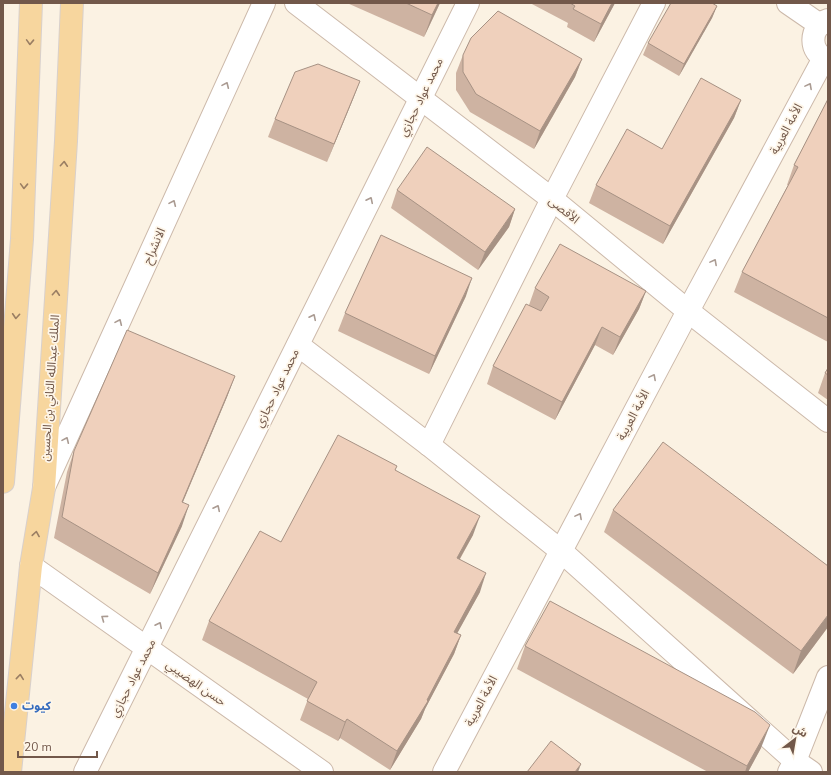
<svg xmlns="http://www.w3.org/2000/svg" width="831" height="775" font-family="'Nunito Sans','Noto Sans Arabic',sans-serif">
  <style>
    .lines { fill: none; stroke-linecap: round; stroke-linejoin: round }
    .street-casing { stroke: #ccb9aa; stroke-width: 24 }
    .primary-casing { stroke: #d8d0cc; stroke-width: 24 }
    .street { stroke: #fff; stroke-width: 22 }
    .primary { stroke: #f7d69e; stroke-width: 22 }
    .wall { fill: #ceb3a2 }
    .shaded-wall { fill: #a79284 }
    .building { fill: #efd0bc; stroke: #a79284 }
    .oneway { stroke: #9a7e63 }
    .oneway2 { stroke: #aa9b92 }
    .shop-dot { fill: #3f7fe0; stroke: #fef6e9; stroke-width: 1.5 }
    .labels { text-anchor: middle; dominant-baseline: central; stroke-width: 3.5; stroke-linejoin: round; paint-order: stroke }
    .street-label { font-size: 12px; fill: #72584a; stroke: #fef6e9 }
    .shop-label { font-size: 12px; font-weight: bold; fill: #366cbe; stroke: #fef6e9; text-anchor: start }
  </style>
  <rect width="100%" height="100%" fill="#fbf2e3"/>
  <g class="lines">
    <defs>
      <g id="street">
        <polyline points="296,3 552,199 688,311 828,421"/>
        <polyline points="788,3 820,25"/>
        <path d="M828 20C809 26 808 54 828 59"/>
        <polyline points="298,345 429,445 561,551 795,761 811,772"/>
        <polyline points="429,445 552,199 654,3"/>
        <polyline points="44,487 264,3"/>
        <polyline points="31,566 322,772"/>
        <polyline points="85,772 468,3"/>
        <polyline points="444,772 688,311 824,58"/>
        <polyline points="789,772 795,761 828,677"/>
      </g>
      <g id="primary">
        <polyline points="3,482 22,239 31,3"/>
        <polyline points="10,772 31,566 44,488 66,141 72,3"/>
      </g>
    </defs>
    <use href="#street" class="street-casing"/>
    <use href="#primary" class="primary-casing"/>
    <use href="#street" class="street"/>
    <use href="#primary" class="primary"/>
  </g>
  <g class="wall">
    <polygon points="347,3 440,3 424,37"/>
    <polygon points="530,3 615,3 594,42 567,27 568,23"/>
    <polygon points="717,6 712,18 679,76 643,55 648,43"/>
    <polygon points="463,55 582,59 575,77 534,149 470,112 456,90 456,73"/>
    <polygon points="360,81 353,99 327,162 268,137 275,119"/>
    <polygon points="828,99 828,342 734,292 742,272 788,185 787,185 794,165"/>
    <polygon points="741,100 734,118 663,244 589,203 596,185 662,149"/>
    <polygon points="397,190 515,209 509,227 478,270 391,208"/>
    <polygon points="535,288 646,291 639,309 613,355 595,345 555,420 487,384 493,366 529,305"/>
    <polygon points="466,296 429,374 338,331 345,313"/>
    <polygon points="828,368 828,400 818,393 825,373"/>
    <polygon points="235,376 227,397 183,502 182,526 150,594 54,538 67,472 74,451"/>
    <polygon points="397,466 395,470 473,535 460,559 480,592 457,633 461,635 454,654 425,709 421,719 390,770 340,738 338,741 300,720 308,699 202,640 209,621 281,542"/>
    <polygon points="613,510 828,627 793,674 604,532"/>
    <polygon points="525,646 761,748 748,772 708,772 517,669"/>
  </g>
  <g class="shaded-wall">
    <polygon points="438,3 440,3 424,37 432,15"/>
    <polygon points="612,3 615,3 594,42 601,24"/>
    <polygon points="717,6 712,18 679,76 684,64"/>
    <polygon points="582,59 575,77 534,149 540,131"/>
    <polygon points="360,81 353,99 327,162 334,144"/>
    <polygon points="741,100 734,118 663,244 670,226"/>
    <polygon points="515,209 509,227 478,270 485,252"/>
    <polygon points="472,278 466,296 429,374 435,356"/>
    <polygon points="646,291 639,309 613,355 620,337"/>
    <polygon points="602,327 595,345 555,420 562,402"/>
    <polygon points="235,376 227,397 174,523 182,502"/>
    <polygon points="189,505 182,526 150,594 158,573"/>
    <polygon points="480,516 473,535 450,576 457,558"/>
    <polygon points="486,573 480,592 448,650 454,632"/>
    <polygon points="828,615 828,627 793,674 801,651"/>
    <polygon points="461,635 454,654 425,709 421,719 390,770 397,751 427,700"/>
    <polygon points="347,719 340,738 338,741 345,722"/>
    <polygon points="770,725 761,748 748,772 745,772 747,766"/>
    <polygon points="581,764 578,772 575,772"/>
  </g>
  <g class="building">
    <polygon points="406,3 438,3 432,15"/>
    <polygon points="570,3 612,3 601,24 573,9 575,6"/>
    <polygon points="671,3 712,3 717,6 684,64 648,43"/>
    <polygon points="498,11 582,59 540,131 476,94 463,72 463,55 471,38"/>
    <polygon points="318,64 360,81 334,144 275,119 295,72"/>
    <polygon points="701,78 741,100 670,226 596,185 627,129 662,149"/>
    <polygon points="828,99 828,318 742,272 798,167 794,165"/>
    <polygon points="427,147 515,209 485,252 397,190"/>
    <polygon points="381,235 472,278 435,356 345,313"/>
    <polygon points="560,244 646,291 620,337 602,327 562,402 493,366 526,304 541,311 549,297 535,288"/>
    <polygon points="127,330 235,376 182,502 189,505 158,573 62,517 74,451"/>
    <polygon points="828,368 828,375 825,373"/>
    <polygon points="338,435 397,466 395,470 480,516 457,558 486,573 454,632 461,635 427,700 428,701 397,751 347,719 345,722 307,701 317,682 209,621 260,531 281,542"/>
    <polygon points="663,442 828,566 828,615 801,651 613,510"/>
    <polygon points="550,601 755,712 770,725 747,766 525,646"/>
    <polygon points="551,741 581,764 575,772 527,772"/>
  </g>
  <defs><path id="oneway-chevron" d="M-2-3.5L2.5 0L-2 3.5" fill="none" stroke-width="1.6" stroke-linecap="round" stroke-linejoin="round"/></defs>
  <g class="oneway">
    <use href="#oneway-chevron" transform="translate(30 42) rotate(92)"/>
    <use href="#oneway-chevron" transform="translate(64 164) rotate(-86)"/>
    <use href="#oneway-chevron" transform="translate(24 186) rotate(92)"/>
    <use href="#oneway-chevron" transform="translate(56 293) rotate(-86)"/>
    <use href="#oneway-chevron" transform="translate(16 316) rotate(94)"/>
    <use href="#oneway-chevron" transform="translate(36 534) rotate(-81)"/>
    <use href="#oneway-chevron" transform="translate(20 677) rotate(-84)"/>
  </g>
  <g class="oneway2">
    <use href="#oneway-chevron" transform="translate(226 85) rotate(-66)"/>
    <use href="#oneway-chevron" transform="translate(809 86) rotate(-62)"/>
    <use href="#oneway-chevron" transform="translate(370 200) rotate(-64)"/>
    <use href="#oneway-chevron" transform="translate(173 203) rotate(-66)"/>
    <use href="#oneway-chevron" transform="translate(714 262) rotate(-62)"/>
    <use href="#oneway-chevron" transform="translate(313 317) rotate(-64)"/>
    <use href="#oneway-chevron" transform="translate(119 322) rotate(-66)"/>
    <use href="#oneway-chevron" transform="translate(653 377) rotate(-62)"/>
    <use href="#oneway-chevron" transform="translate(66 440) rotate(-66)"/>
    <use href="#oneway-chevron" transform="translate(217 508) rotate(-64)"/>
    <use href="#oneway-chevron" transform="translate(579 516) rotate(-62)"/>
    <use href="#oneway-chevron" transform="translate(104 618) rotate(-144)"/>
    <use href="#oneway-chevron" transform="translate(159 625) rotate(-64)"/>
  </g>
  <circle class="shop-dot" cx="14" cy="706" r="4"/>
  <g class="labels">
    <g class="street-label">
      <text transform="translate(421 97) rotate(-64)">محمد عواد حجازي</text>
      <text transform="translate(786 129) rotate(-62)">الأمة العربية</text>
      <text transform="translate(564 210) rotate(39)">الأقصى</text>
      <text transform="translate(154 246) rotate(-66)">الانشراح</text>
      <text transform="translate(50 388) rotate(-86)">الملك عبدالله الثاني بن الحسين</text>
      <text transform="translate(277 388) rotate(-64)">محمد عواد حجازي</text>
      <text transform="translate(633 415) rotate(-62)">الأمة العربية</text>
      <text transform="translate(133 678) rotate(-63)">محمد عواد حجازي</text>
      <text transform="translate(196 683) rotate(35)">حسن الهضيبي</text>
      <text transform="translate(481 701) rotate(-62)">الأمة العربية</text>
    </g>
    <g class="shop-label">
      <text x="22" y="706">كيوت</text>
    </g>
  </g>
  <rect width="831" height="775" fill="none" stroke="#72584a" stroke-width="8"/>
  <g transform="translate(795 739) rotate(31)" stroke="#fef6e9" stroke-width="3" paint-order="stroke">
  <path d="M0-3L7 15L0 10L-7 15Z" fill="#72584a"/>
  <text y="-6" font-size="11" font-weight="bold" text-anchor="middle" fill="#72584a">ش</text>
  </g>
  <path d="M18 751v6h79v-6" fill="none" stroke="#72584a" stroke-width="2"/>
  <text x="24" y="751" font-size="12" fill="#72584a" stroke="#fef6e9" stroke-width="3" paint-order="stroke">20 m</text>
</svg>
